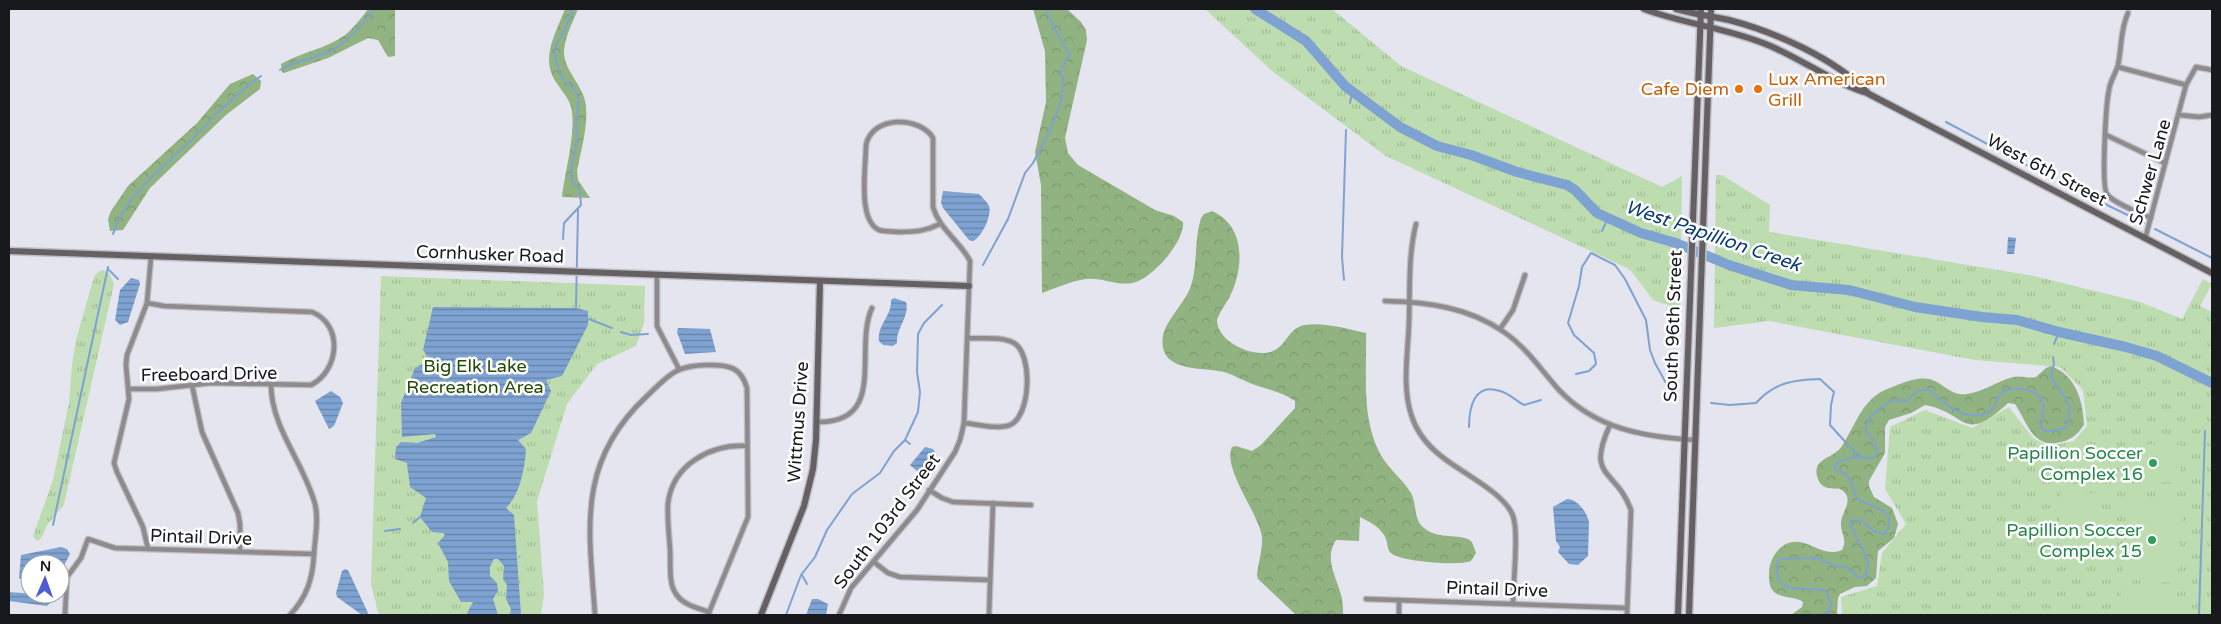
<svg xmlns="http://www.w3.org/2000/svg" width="2221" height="624" font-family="'Varela Round',sans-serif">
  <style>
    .grass { fill: url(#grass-tufts) }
    .forest { fill: url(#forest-crowns) }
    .garden { fill: #bddcaf }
    .water { fill: url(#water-rules) }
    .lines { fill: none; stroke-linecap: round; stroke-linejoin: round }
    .stream { stroke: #7ea2d1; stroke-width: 2 }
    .river { stroke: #7ea2d1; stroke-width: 10 }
    .street-casing { stroke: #bfc0c8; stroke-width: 7 }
    .secondary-casing { stroke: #bfc0c8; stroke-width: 9 }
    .street { stroke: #8f8b8d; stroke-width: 4.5 }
    .secondary { stroke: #666063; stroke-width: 6 }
    .food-dot { fill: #e8710a; stroke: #fff; stroke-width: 2 }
    .leisure-dot { fill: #2e9e5b; stroke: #fff; stroke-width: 2 }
    .labels { text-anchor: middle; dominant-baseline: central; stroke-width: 5; stroke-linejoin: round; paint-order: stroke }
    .food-label { font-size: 18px; fill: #c56008; stroke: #fff; text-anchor: start }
    .street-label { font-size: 18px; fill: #18191c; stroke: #fff }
    .park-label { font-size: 18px; fill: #1f4a00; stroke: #fff }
    .leisure-label { font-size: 18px; fill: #27864d; stroke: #fff; text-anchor: end }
    .water-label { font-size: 19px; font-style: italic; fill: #0b3c75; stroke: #fff }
  </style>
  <defs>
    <pattern id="grass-tufts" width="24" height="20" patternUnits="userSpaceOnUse" patternTransform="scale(1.25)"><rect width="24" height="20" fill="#bddcaf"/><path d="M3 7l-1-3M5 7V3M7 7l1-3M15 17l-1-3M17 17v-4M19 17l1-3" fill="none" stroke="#a2bc96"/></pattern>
    <pattern id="forest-crowns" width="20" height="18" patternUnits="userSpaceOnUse" patternTransform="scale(1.25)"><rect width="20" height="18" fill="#91b381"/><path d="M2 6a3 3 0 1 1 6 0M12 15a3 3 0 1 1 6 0" fill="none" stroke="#7c996f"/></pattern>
    <pattern id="water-rules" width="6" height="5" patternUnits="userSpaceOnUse" patternTransform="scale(1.25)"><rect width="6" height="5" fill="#7ea2d1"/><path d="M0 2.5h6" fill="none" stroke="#6683a9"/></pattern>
  </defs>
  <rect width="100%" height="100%" fill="#e4e5ee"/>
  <g class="grass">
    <polygon points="1205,9 1332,9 1401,66 1662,187 1682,176 1680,309 1653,300 1631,271 1625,267 1386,156 1272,71"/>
    <polygon points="1716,175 1722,175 1770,205 1769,232 2034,276 2140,302 2182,319 2203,279 2212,284 2200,306 2212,312 2212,615 1842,615 1841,597 1877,586 1882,553 1906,524 1885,489 1890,427 1925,410 1972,428 2009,407 2033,438 2048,446 2074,441 2087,426 2083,390 2060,367 1975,360 1769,321 1714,328"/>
    <path d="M102 270 109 273 114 284 64 504C59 512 53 517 48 524 43 530 45 537 37 541L33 536 53 480 69 403 72 365 76 340 94 277 97 273Z"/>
    <polygon points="381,276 645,286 644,323 636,346 597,364 567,404 537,501 544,594 541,615 381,615 378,612 371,584"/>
  </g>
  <g class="forest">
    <path d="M368 9H395V56L388 57 378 40 368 38 328 58 284 73 282 72 281 64C301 52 326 49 345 35 354 28 361 18 368 9Z"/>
    <path d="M565 9H578C573 22 564 38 564 53 565 72 584 86 586 106 588 127 581 150 577 171L578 180 590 198 562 197C565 171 575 138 572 112 571 101 564 94 558 85 539 60 555 35 565 9Z"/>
    <path d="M1033 9H1067L1081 22 1086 30 1087 40 1065 138 1068 153 1078 165 1155 210 1174 216 1183 222C1185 242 1151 280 1132 283 1117 286 1101 277 1086 279 1071 281 1056 288 1042 293L1041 185 1035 152 1046 102 1045 51Z"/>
    <polygon points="253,74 261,81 260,89 226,115 150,188 123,230 110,231 108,219 111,211 128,186 197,123 230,84"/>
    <path d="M1212 211C1246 226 1244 268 1230 296 1226 304 1220 311 1217 320 1217 342 1254 359 1273 351 1287 345 1289 327 1305 325 1325 322 1347 329 1366 333 1367 375 1360 423 1384 460 1392 472 1404 481 1411 493 1417 504 1413 519 1424 528 1438 539 1453 534 1468 539L1472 542 1476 553 1471 561C1459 566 1401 562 1391 553 1387 550 1388 544 1386 539 1382 528 1370 522 1360 517L1359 541 1336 540C1323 560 1338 579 1342 599 1343 605 1343 610 1343 615H1296L1258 579 1257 575C1258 563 1263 549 1262 537 1259 514 1222 468 1232 447L1236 446 1252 451 1261 445 1295 408V401C1283 392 1266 389 1252 384 1242 380 1234 375 1224 372 1203 367 1157 373 1163 336 1165 321 1185 303 1191 286 1198 264 1194 240 1201 218L1204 214Z"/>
    <path d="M2051 366C2076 375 2083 401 2084 425 2076 436 2070 441 2056 443 2032 447 2026 420 2015 404L2008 403C1962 446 1967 412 1925 405L1911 413 1889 420 1885 427V453L1869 481V486L1874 497 1892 508 1898 524 1894 538 1878 551 1876 578 1867 586 1855 587 1840 594 1838 598 1837 615H1791L1802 607 1803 602C1795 596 1782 599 1774 592 1769 587 1769 580 1769 574 1769 555 1784 537 1804 543 1817 547 1828 556 1842 550 1848 539 1840 533 1841 522 1842 511 1856 498 1840 489 1831 488 1822 490 1818 479 1810 458 1834 459 1842 446 1855 426 1862 400 1885 390 1897 385 1916 376 1929 379 1943 382 1951 397 1967 394 1983 392 1998 381 2013 377 2021 375 2028 379 2036 377L2046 368Z"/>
  </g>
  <g class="garden">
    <polygon points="2125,444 2181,445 2181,482 2125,482"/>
    <polygon points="2061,491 2099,494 2095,549 2058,547"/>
    <polygon points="2127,497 2183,501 2177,583 2122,579"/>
    <polygon points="2121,590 2177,591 2176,615 2120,615"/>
  </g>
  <g class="water">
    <path d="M943 191 979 194C982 197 987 202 989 206 992 215 982 237 973 241L969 240 943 208 941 202Z"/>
    <polygon points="2008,237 2016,238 2014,254 2007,254"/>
    <polygon points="131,278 139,280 140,284 128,322 120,325 115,320 120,290"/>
    <path d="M894 298 906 302C910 316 896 328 897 343L893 346 883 345 879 341C877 325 892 316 891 300Z"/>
    <path d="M433 307 576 308 588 311V325L562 376 546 380 551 391 531 433 518 440 526 449C525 467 520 495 506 508L514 515 521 615H510L511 609 506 599 507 585 503 579 504 566 498 559H494L490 567V576L497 583 498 591 493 599 498 615H469L467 613 473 602H461L449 581 448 562 438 543 445 535 443 533 432 532 420 517 426 498 410 487 407 463 395 459 396 447 401 442 417 443 436 437 435 434 402 437 401 403 415 368 430 360 423 350Z"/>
    <polygon points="678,328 710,329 716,352 685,354 677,332"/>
    <polygon points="331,391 340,397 343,403 334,426 329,429 315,401"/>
    <polygon points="925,447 933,449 937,455 927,472 925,473 917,471 910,465"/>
    <path d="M1567 499C1577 499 1587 512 1589 522L1588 556 1578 565 1569 564 1558 552 1560 547 1556 541 1553 507Z"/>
    <polygon points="61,547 67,549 70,554 60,573 60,564 30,564 30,581 24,581 19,578 21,555"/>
    <polygon points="345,569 348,570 368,613 367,615 362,615 337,597 336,593 342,571"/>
    <polygon points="9,592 49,595 51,597 51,602 47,606 9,601"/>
    <polygon points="812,599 818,599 828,604 826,615 806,615"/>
  </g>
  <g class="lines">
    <g class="stream">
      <path d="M280 70C296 60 315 59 332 50 349 41 363 24 374 9"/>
      <polyline points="1350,103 1352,93"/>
      <polyline points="1946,122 2038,171"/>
      <polyline points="2066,185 2144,223"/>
      <polyline points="2155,229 2212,258"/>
      <polyline points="1602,231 1608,218"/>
      <path d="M113 234C125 196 163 167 191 140 199 132 208 124 215 115 230 102 243 88 261 76"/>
      <polyline points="563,239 564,223 581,205 580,191 572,180 571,172 577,140 576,122 579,100 576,92 562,77 556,62 555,53 556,45 562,36 573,9"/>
      <path d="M983 265 1008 219 1025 173 1033 163 1052 126 1062 98 1063 78 1060 72 1070 54C1058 40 1054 24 1045 9"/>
      <polyline points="108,269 118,279"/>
      <polyline points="1344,280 1342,257 1346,130"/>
      <polyline points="576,308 578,210"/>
      <polyline points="589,319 612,328"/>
      <polyline points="621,332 631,335 648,334"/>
      <polyline points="2054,344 2059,332"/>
      <polyline points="1576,374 1589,371 1596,364 1594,353 1574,335 1568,323 1579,286 1582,267 1591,253 1615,265 1625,279 1646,320 1650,350 1655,363 1666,383 1675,393"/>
      <path d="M1711 403 1730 405 1756 403C1775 382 1793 380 1820 379L1834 392 1831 405 1830 425 1859 457"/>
      <path d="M1469 427C1469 408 1474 382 1500 391 1509 393 1516 401 1524 405L1541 400"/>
      <polyline points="905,440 910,444"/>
      <polyline points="413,523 420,517"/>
      <polyline points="53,525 108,267"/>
      <polyline points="385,531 400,529"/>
      <polyline points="802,575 807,584"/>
      <polyline points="786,615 801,575 815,557 827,530 852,494 880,473 894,451 905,440 918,412 920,392 917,372 918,334 924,323 942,305"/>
      <path d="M1822 615 1828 612 1831 605 1826 591C1804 584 1774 600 1777 563L1780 559 1816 558 1835 566 1847 567 1858 577 1866 576 1868 561 1850 524 1851 521 1861 520 1874 531 1885 534 1889 527V518L1884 511 1857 499C1851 487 1853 473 1836 470L1834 466C1839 460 1850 458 1858 457 1865 457 1868 461 1875 457 1880 446 1871 438 1865 430L1870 417 1884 405 1893 400 1907 401C1917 393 1915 389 1930 390 1944 405 1974 428 1994 407 1997 403 1997 397 2001 393 2010 386 2033 388 2040 397 2049 406 2037 419 2043 430 2049 433 2058 430 2065 428 2077 399 2062 399 2051 377L2054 364 2053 357"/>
      <polyline points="2199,615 2205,431"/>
    </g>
    <polyline class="river" points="1255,9 1306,41 1345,86 1400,127 1437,146 1471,155 1517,172 1567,185 1575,190 1597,213 1641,233 1676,243 1729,265 1791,285 1849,290 1915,307 1982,317 2017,320 2059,332 2126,347 2157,356 2212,383"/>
    <defs>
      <g id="street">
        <path d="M2128 13C2120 30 2122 47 2118 65 2116 73 2110 81 2109 90 2106 103 2101 186 2107 194 2113 203 2140 213 2151 218"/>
        <polyline points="2118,67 2186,85 2145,239"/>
        <polyline points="2186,85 2196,67 2212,70"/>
        <polyline points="2179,115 2199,117 2212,115"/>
        <polyline points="2106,135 2165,163"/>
        <path d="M1416 224C1408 256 1410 291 1409 323 1408 352 1402 386 1411 414 1416 431 1427 445 1441 456 1460 472 1505 493 1513 516 1519 533 1513 583 1513 604"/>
        <polyline points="657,275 657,326 679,369"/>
        <path d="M1385 301C1427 302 1468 307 1504 332 1527 348 1541 370 1559 390 1596 429 1644 437 1695 440"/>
        <polyline points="1500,329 1513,310 1525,275"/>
        <polyline points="192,385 202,432 238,513 240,524 240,552"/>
        <path d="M271 386C272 429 304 463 315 504 319 519 315 538 314 553 313 578 307 597 290 615"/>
        <path d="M130 389H157L211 383 311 385C339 371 344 325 312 312L164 306 147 303"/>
        <path d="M816 422C889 424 853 349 872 308"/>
        <path d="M964 423C977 424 998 430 1010 425 1031 416 1033 354 1014 343 1002 336 982 339 968 338"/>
        <path d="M1610 425C1585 479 1616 468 1631 510L1627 615"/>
        <polyline points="929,490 942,498 953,502 1031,505"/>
        <polyline points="148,549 143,527 117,472 114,463 129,399 126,365 127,355 147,303 151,257"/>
        <polyline points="874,562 888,573 900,577 990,580"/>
        <polyline points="1366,599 1627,608"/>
        <path d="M709 612C698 608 683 605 676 594 668 583 671 563 670 549 669 534 667 518 668 503 673 464 711 444 747 446"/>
        <polyline points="65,615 67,577 81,558 88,539 115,548 314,554"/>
        <path d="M595 615C589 528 576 462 647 396 670 374 676 365 709 365 729 365 741 367 747 388L748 507V517L708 615"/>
        <path d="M839 615 851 588 917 510 955 452 960 440 964 423 970 261C960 241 939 229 933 207V138C920 116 872 115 866 145 866 166 857 220 879 230 885 232 893 231 899 232 915 232 926 231 940 224"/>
        <polyline points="989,615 993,503"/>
        <polyline points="1399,615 1399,600"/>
      </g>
      <g id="secondary">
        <path d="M1644 9C1684 24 1728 28 1768 45 1802 59 1832 82 1867 93L2212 273"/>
        <path d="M1676 9C1693 14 1711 16 1729 20 1775 32 1834 58 1867 92"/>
        <polyline points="9,251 969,286"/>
        <polyline points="761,615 804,506 813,469 816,440 820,281"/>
        <polyline points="1678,615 1701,9"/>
        <polyline points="1689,615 1711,9"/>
      </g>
    </defs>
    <use href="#street" class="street-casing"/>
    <use href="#secondary" class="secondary-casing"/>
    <use href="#street" class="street"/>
    <use href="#secondary" class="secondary"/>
  </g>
  <g class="food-dot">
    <circle cx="1739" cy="89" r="5"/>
    <circle cx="1758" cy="89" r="5"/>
  </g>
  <g class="leisure-dot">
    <circle cx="2153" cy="463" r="5"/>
    <circle cx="2152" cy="540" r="5"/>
  </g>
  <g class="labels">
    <g class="food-label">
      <text x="1768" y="79">Lux American<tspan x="1768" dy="21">Grill</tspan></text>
      <text x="1729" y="89" text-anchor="end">Cafe Diem</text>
    </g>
    <g class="street-label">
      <text transform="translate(2047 170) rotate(28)">West 6th Street</text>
      <text transform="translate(2150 172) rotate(-74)">Schwer Lane</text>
      <text transform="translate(490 254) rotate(2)">Cornhusker Road</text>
      <text transform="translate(1673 326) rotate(-88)">South 96th Street</text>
      <text transform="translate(209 374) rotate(-1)">Freeboard Drive</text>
      <text transform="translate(798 422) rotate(-86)">Wittmus Drive</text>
      <text transform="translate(887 521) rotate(-53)">South 103rd Street</text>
      <text transform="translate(201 537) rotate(2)">Pintail Drive</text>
      <text transform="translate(1497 589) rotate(2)">Pintail Drive</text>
    </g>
    <g class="park-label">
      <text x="475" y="366">Big Elk Lake<tspan x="475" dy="21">Recreation Area</tspan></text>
    </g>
    <g class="leisure-label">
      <text x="2143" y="453">Papillion Soccer<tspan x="2143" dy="21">Complex 16</tspan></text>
      <text x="2142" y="530">Papillion Soccer<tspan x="2142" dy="21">Complex 15</tspan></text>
    </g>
    <g class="water-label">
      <text transform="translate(1713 236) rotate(19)">West Papillion Creek</text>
    </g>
  </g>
  <rect width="2221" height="624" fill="none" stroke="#18191c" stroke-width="20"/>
  <g transform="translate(45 579) rotate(2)"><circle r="24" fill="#ffffff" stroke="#a3a3a4"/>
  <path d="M0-4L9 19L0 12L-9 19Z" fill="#4f5cd1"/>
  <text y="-8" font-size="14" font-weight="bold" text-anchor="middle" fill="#18191c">N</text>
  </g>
</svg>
